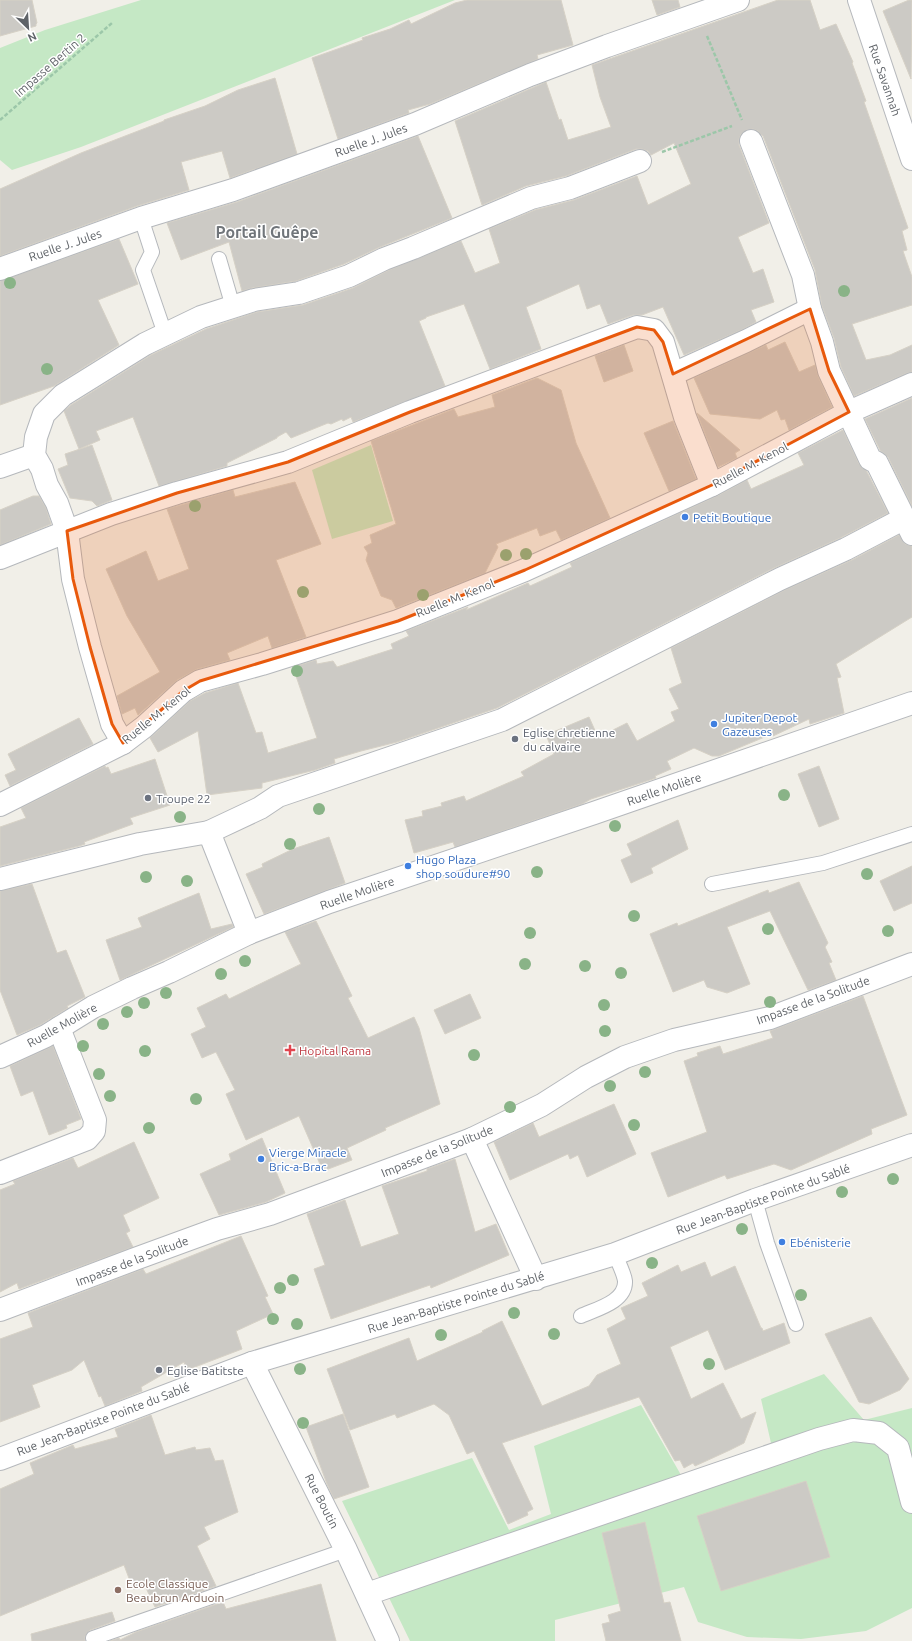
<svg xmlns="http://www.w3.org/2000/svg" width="912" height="1641" font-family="Ubuntu,sans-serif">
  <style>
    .green { fill: #c5e8c5 }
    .building { fill: #cccac5; stroke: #d6d1c6 }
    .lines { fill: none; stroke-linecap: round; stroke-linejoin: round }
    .service-casing { stroke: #b5b8bc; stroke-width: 16 }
    .minor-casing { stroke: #b5b8bc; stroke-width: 24 }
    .tertiary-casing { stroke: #b5b8bc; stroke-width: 24 }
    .path { stroke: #9cc7a9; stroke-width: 2.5; stroke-dasharray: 4 2; stroke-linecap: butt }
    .service { stroke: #fff; stroke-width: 14 }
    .minor { stroke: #fff; stroke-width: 22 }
    .tertiary { stroke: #fff; stroke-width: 22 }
    .tree { fill: #89b387 }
    .marked { fill: #e8590c; fill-opacity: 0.2; stroke: #e8590c; stroke-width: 3; stroke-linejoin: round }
    .shop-dot { fill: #3f7fe0; stroke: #fff; stroke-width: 1.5 }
    .worship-dot { fill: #6b7280; stroke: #fff; stroke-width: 1.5 }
    .health-dot { fill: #e0444e; stroke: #fff; stroke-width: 1.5 }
    .education-dot { fill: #8d6e63; stroke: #fff; stroke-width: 1.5 }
    .labels { text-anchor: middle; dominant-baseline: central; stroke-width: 3; stroke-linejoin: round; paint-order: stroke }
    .street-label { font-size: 12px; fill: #5f6368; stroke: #fff }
    .shop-label { font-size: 12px; fill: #366cbe; stroke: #fff; text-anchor: start }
    .worship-label { font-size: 12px; fill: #5b616d; stroke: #fff; text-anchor: start }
    .health-label { font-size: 12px; fill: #be3a42; stroke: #fff; text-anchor: start }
    .education-label { font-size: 12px; fill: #785e54; stroke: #fff; text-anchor: start }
    .district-label { font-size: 16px; font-weight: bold; fill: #70757a; stroke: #fff }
  </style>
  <rect width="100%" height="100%" fill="#f1efe8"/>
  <g class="green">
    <polygon points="141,0 455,0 81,147 12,170 0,160 0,48 45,30"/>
    <polygon points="371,445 393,521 332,539 312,470"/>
    <polygon points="824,1374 864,1420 912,1408 912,1608 866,1631 801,1639 747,1637 698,1622 684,1587 555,1620 555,1641 410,1641 342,1501 472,1458 509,1530 551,1514 534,1446 641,1405 681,1475 776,1465 761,1399"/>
  </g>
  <g class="building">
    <polygon points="0,0 32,0 37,23 36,24 36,26 0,36"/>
    <polygon points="467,0 561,0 573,45 537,55 538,59 430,104 408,110 409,113 338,139 312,58 363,40 362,38 390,29 409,20 411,24 455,3"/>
    <polygon points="652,0 678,0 680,7 657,15"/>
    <polygon points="778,0 810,0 820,30 836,24 853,62 852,63 866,101 864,102 908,228 902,231 907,250 903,251 912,277 912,305 852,324 866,360 890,355 912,345 912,372 907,373 854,396 841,367 834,338 822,306 815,270 763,136 758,131 753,129 746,130 741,134 739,139 739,145 769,223 738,237 753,273 763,269 774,302 751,310 756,322 741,330 684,355 663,307 642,315 633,315 608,324 600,304 587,309 579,284 526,307 541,349 490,369 464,304 426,317 426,318 419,321 445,386 353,422 351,417 343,421 342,419 331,424 328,423 291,438 286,432 277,437 277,438 227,463 227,466 159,486 133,417 96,431 100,440 79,449 64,411 71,405 151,355 206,329 257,312 303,305 353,288 389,270 461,241 475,273 500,263 489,229 535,210 574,200 637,176 648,205 691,184 674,143 651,155 648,151 642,149 636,149 566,176 526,186 482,205 455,121 546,82 559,120 561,119 568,140 611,127 600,97 592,65"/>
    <polygon points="909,0 912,0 911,79 883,11"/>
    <polygon points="275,78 297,154 230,178 222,151 181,162 189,190 137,206 0,256 0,189 81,153 164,121 164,120 205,106 238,90"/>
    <polygon points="418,136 452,218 380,247 344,264 296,281 252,288 242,291 229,242 181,260 167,223 237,202"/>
    <polygon points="119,239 138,284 98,300 119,345 54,386 0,405 0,281"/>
    <polygon points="785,342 799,372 815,365 818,376 832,407 789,430 785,419 781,420 777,410 760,419 710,414 694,378 766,345 768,350"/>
    <polygon points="624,345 633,371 604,382 595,356"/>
    <polygon points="537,378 561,390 576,443 610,518 561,540 556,530 540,536 537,528 496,544 498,547 485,573 396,608 392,600 381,596 366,560 368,553 364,547 372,543 370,535 396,524 371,441 454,409 458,417 495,407 492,395"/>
    <polygon points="912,398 912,506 888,457 880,450 865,419"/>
    <polygon points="697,413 740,450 735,453 737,458 718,467"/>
    <polygon points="673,421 696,479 669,491 644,433"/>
    <polygon points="843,430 859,464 867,472 888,513 840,538 774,568 497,708 397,742 361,751 334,759 335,763 315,770 262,783 262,788 207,795 198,731 158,752 150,738 190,701 205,693 238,683 256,733 262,732 268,753 317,738 293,667 316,660 317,664 333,661 337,667 393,649 391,644 409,636 406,631 468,607 466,610 528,583 530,586 572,567 570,563 717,496 747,480 751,489 804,465 798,453"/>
    <polygon points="92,445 112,500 97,506 92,501 70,498 58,469 68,465 65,454"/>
    <polygon points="295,482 321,544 276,560 306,637 272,648 268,636 227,653 230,660 197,669 177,680 138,715 135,708 122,714 117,696 160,672 127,616 106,569 146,551 158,581 189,569 167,509 233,490 235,497"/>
    <polygon points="33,496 39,496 46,508 51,524 0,545 0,510"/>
    <polygon points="899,535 905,544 912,546 912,617 836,664 841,677 837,678 844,713 810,724 809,719 773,736 772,734 719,756 712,756 694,748 667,761 671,769 655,776 656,778 591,799 582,804 455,847 453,842 414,853 405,820 423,816 422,811 442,806 441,803 464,796 466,801 524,776 521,772 554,754 546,735 589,717 597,735 600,734 601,736 627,723 637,741 675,721 671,712 679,709 669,689 682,683 671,648 785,590 852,560"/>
    <polygon points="79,718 93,744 10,786 5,775 16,770 8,754"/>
    <polygon points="155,759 170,805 130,818 133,824 84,842 85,844 79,846 0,866 0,827 26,818 21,808 105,766 106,768 108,767 111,774"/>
    <polygon points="819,766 839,819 819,827 798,774"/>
    <polygon points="678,820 688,849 651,868 653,873 631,883 621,860 632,855 627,844"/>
    <polygon points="329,837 345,883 264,914 246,874 263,867 262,864 293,849"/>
    <polygon points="912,866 912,903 894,911 880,881"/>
    <polygon points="799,882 828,943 825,947 832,962 829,963 836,980 808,990 770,911 727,927 750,984 727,993 707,987 704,980 673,992 650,934 677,923 678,926 768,890 769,893"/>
    <polygon points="32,884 57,953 66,950 85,997 67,1006 68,1008 40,1025 17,1035 0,990 0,891"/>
    <polygon points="199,893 211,929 232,924 233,927 120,980 106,940 142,927 138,918"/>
    <polygon points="316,921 352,996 348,998 368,1038 414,1017 419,1028 440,1104 385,1128 386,1130 347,1148 352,1160 323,1171 299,1116 246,1140 226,1094 235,1090 216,1052 202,1058 191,1034 206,1027 197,1008 226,994 229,999 301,964 285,932"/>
    <polygon points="470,994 481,1018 445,1034 434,1010"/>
    <polygon points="863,996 907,1115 871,1129 872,1134 791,1170 774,1164 727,1179 725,1175 668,1197 651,1153 707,1132 684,1061 698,1056 697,1053 720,1046 723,1054 773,1038 770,1031"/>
    <polygon points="53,1046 81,1119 66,1125 67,1128 49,1135 33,1091 21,1096 10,1066"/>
    <polygon points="614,1104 636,1154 587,1177 578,1155 570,1159 568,1154 510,1180 494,1142 533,1123 539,1137"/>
    <polygon points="262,1138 285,1193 266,1202 219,1215 200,1174 231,1160 229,1154"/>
    <polygon points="134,1142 159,1198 123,1215 130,1231 126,1233 133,1247 19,1289 17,1283 0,1292 0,1190 15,1184 13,1181 73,1158 78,1168"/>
    <polygon points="455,1159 475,1232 496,1224 509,1255 431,1288 430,1285 331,1319 314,1269 325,1265 307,1214 345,1200 361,1247 399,1234 382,1186 427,1171 427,1169"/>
    <polygon points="241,1236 268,1296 265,1297 273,1314 236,1331 242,1349 187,1370 184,1362 141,1387 142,1391 105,1406 101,1396 99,1397 84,1360 72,1370 32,1385 40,1407 0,1422 0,1339 33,1327 28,1313 143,1269 146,1274"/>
    <polygon points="705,1262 711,1277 735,1266 761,1328 762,1328 763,1331 784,1323 790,1343 725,1370 708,1330 670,1347 691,1399 723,1383 741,1419 756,1412 744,1443 730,1450 695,1466 693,1463 684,1468 680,1460 675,1461 639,1397 502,1443 533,1509 527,1512 528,1515 508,1524 474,1451 467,1454 449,1415 434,1404 397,1418 395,1414 350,1430 327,1369 409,1338 417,1361 483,1332 482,1331 502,1321 542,1406 589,1386 597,1375 621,1364 607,1329 626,1319 621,1308 648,1296 642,1283 678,1265 681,1272"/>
    <polygon points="871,1317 909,1379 900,1390 869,1404 859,1402 825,1334"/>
    <polygon points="343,1414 369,1487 334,1499 327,1484 306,1427"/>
    <polygon points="151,1415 165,1455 195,1447 196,1450 210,1448 215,1461 223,1460 238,1512 204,1527 210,1539 197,1546 216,1586 155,1607 146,1588 133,1589 124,1565 0,1616 0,1489 34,1474 30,1463 73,1445 75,1449 118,1437 115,1429"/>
    <polygon points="806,1481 830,1557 721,1591 697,1516"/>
    <polygon points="645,1522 664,1603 670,1602 681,1641 606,1641 602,1624 610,1622 608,1615 621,1611 602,1533"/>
    <polygon points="321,1584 336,1641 110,1641 119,1638 120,1640 136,1632 223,1602 226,1609"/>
    <polygon points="112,1612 115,1621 90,1630 85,1636 85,1641 32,1641 31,1634"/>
  </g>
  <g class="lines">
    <defs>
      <g id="service">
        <polyline points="141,218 152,252 143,270 165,334"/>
        <polyline points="219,259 233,307"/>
        <polyline points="712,884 823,863 912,834"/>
        <polyline points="755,1200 767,1243 796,1324"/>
        <path d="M581 1316C596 1309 626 1302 625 1281 624 1273 618 1262 615 1254"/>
        <polyline points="93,1638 346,1550"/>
      </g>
      <g id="minor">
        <polyline points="751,141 803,275 810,309 822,342 829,371 870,459 877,463 912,534"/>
        <polyline points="0,269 141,218 233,190 415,124 530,75 607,46 738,0"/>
        <polyline points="673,374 746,341 810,309"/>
        <polyline points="0,467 34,455"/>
        <polyline points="0,558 111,514 177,493 288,462 410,412 637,327 654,330 663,342 685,417 712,485"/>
        <polyline points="123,743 112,724 90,647 73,579 67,531 57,503 47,485 42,469 34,455 36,437 44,414 63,395 145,344 201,317 254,300 299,293 349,276 384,259 413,248 531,198 570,188 640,161"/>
        <polyline points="0,805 123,743 144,727 183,691 200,681 262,664 398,621 525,570 712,485 849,412 912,384"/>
        <polyline points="209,832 260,808 278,796 502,720 780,579 846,549 905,518"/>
        <polyline points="0,879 140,844 209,832 249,933"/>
        <polyline points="0,1057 46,1036 93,1007 132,988 169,972 249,933 329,902 594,813 912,703"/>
        <polyline points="472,1139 536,1279"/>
        <polyline points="0,1173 87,1139 94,1131 95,1120 59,1028"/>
        <polyline points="0,1310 135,1259 217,1229 270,1214 472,1139 542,1105 586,1077 625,1057 674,1040 770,1018 912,964"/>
        <polyline points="252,1363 346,1550 388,1641"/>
        <polyline points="0,1459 252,1363 615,1254 755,1200 912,1145"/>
        <polyline points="367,1594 819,1439 853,1430 879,1433 898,1448 912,1502"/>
      </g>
      <polyline id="tertiary" points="859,0 912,159"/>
    </defs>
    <use href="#service" class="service-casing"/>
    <use href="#minor" class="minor-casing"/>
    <use href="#tertiary" class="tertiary-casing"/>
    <g class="path">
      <polyline points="707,36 742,120"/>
      <polyline points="0,120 112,23"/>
      <polyline points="662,152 732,126"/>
    </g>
    <use href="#service" class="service"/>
    <use href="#minor" class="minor"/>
    <use href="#tertiary" class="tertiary"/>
  </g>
  <g class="tree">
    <circle cx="10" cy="283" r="6"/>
    <circle cx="844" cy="291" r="6"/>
    <circle cx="47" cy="369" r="6"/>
    <circle cx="195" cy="506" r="6"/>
    <circle cx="526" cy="554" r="6"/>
    <circle cx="506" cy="555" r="6"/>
    <circle cx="303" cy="592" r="6"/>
    <circle cx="423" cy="595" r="6"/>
    <circle cx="297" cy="671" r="6"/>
    <circle cx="784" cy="795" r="6"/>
    <circle cx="319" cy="809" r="6"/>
    <circle cx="180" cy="817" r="6"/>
    <circle cx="615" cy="826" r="6"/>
    <circle cx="290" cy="844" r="6"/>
    <circle cx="537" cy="872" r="6"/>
    <circle cx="867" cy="874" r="6"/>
    <circle cx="146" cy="877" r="6"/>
    <circle cx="187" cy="881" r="6"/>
    <circle cx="634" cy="916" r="6"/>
    <circle cx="768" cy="929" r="6"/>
    <circle cx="888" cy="931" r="6"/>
    <circle cx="530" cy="933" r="6"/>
    <circle cx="245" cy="961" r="6"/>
    <circle cx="525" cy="964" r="6"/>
    <circle cx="585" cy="966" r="6"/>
    <circle cx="621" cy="973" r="6"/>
    <circle cx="221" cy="974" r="6"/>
    <circle cx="166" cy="993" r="6"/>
    <circle cx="770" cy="1002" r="6"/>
    <circle cx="144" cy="1003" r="6"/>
    <circle cx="604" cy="1005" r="6"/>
    <circle cx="127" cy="1012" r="6"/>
    <circle cx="103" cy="1024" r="6"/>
    <circle cx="605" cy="1031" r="6"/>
    <circle cx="83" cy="1046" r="6"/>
    <circle cx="145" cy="1051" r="6"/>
    <circle cx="474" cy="1055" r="6"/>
    <circle cx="645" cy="1072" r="6"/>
    <circle cx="99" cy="1074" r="6"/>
    <circle cx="610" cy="1086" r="6"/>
    <circle cx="110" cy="1096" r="6"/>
    <circle cx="196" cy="1099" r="6"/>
    <circle cx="510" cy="1107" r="6"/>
    <circle cx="634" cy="1125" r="6"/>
    <circle cx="149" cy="1128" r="6"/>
    <circle cx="893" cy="1179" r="6"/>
    <circle cx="842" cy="1192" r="6"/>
    <circle cx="742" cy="1229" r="6"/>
    <circle cx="652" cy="1263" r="6"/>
    <circle cx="293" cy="1280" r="6"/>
    <circle cx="280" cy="1288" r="6"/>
    <circle cx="801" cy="1295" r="6"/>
    <circle cx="514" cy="1313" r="6"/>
    <circle cx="273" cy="1319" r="6"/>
    <circle cx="297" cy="1324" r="6"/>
    <circle cx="554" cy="1334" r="6"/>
    <circle cx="441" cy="1335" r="6"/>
    <circle cx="709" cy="1364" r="6"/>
    <circle cx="300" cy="1369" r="6"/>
    <circle cx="303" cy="1423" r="6"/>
  </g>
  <path class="marked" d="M810 309 829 371 849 412 712 485 525 570 398 621 200 681 183 691 123 743 112 724 90 647 73 579 67 531 177 493 288 462 410 412 637 327 654 330 663 342 673 374Z"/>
  <g class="shop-dot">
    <circle cx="685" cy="517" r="4"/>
    <circle cx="714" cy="724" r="4"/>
    <circle cx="408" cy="866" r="4"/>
    <circle cx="261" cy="1159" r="4"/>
    <circle cx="782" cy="1242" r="4"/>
  </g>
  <g class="worship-dot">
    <circle cx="515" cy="739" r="4"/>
    <circle cx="148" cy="798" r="4"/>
    <circle cx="159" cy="1370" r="4"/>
  </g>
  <path class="health-dot" d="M288 1044h4v4h4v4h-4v4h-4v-4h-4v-4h4z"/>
  <circle class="education-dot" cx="118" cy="1590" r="4"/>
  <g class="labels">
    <g class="street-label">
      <text transform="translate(50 65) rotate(-41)">Impasse Bertin 2</text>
      <text transform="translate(885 80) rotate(71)">Rue Savannah</text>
      <text transform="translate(371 140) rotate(-20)">Ruelle J. Jules</text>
      <text transform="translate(65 245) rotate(-19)">Ruelle J. Jules</text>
      <text transform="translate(750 465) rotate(-28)">Ruelle M. Kenol</text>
      <text transform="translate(455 598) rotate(-22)">Ruelle M. Kenol</text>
      <text transform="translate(156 715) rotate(-39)">Ruelle M. Kenol</text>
      <text transform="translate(664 789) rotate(-19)">Ruelle Molière</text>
      <text transform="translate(357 893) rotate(-19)">Ruelle Molière</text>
      <text transform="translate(813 1000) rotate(-20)">Impasse de la Solitude</text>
      <text transform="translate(62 1025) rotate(-29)">Ruelle Molière</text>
      <text transform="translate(437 1151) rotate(-22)">Impasse de la Solitude</text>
      <text transform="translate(763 1199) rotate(-20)">Rue Jean-Baptiste Pointe du Sablé</text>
      <text transform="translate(132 1261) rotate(-21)">Impasse de la Solitude</text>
      <text transform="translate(456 1302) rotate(-17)">Rue Jean-Baptiste Pointe du Sablé</text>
      <text transform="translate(103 1419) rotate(-21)">Rue Jean-Baptiste Pointe du Sablé</text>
      <text transform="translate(322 1501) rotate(63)">Rue Boutin</text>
    </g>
    <g class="shop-label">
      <text x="693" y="517">Petit Boutique</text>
      <text x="722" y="717">Jupiter Depot<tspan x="722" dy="14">Gazeuses</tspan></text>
      <text x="416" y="859">Hugo Plaza<tspan x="416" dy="14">shop soudure#90</tspan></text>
      <text x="269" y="1152">Vierge Miracle<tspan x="269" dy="14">Bric-a-Brac</tspan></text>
      <text x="790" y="1242">Ebénisterie</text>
    </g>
    <g class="worship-label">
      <text x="523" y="732">Eglise chretienne<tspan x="523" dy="14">du calvaire</tspan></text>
      <text x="156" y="798">Troupe 22</text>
      <text x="167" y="1370">Eglise Batitste</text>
    </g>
    <g class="health-label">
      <text x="299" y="1050">Hopital Rama</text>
    </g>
    <g class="education-label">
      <text x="126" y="1583">Ecole Classique<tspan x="126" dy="14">Beaubrun Arduoin</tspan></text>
    </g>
    <g class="district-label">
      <text x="267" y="232">Portail Guêpe</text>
    </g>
  </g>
  <g transform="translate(28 28) rotate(155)" stroke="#ffffff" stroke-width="3" paint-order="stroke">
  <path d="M0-3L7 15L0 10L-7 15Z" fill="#5f6368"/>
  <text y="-6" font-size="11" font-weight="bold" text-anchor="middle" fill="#5f6368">N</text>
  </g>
</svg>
